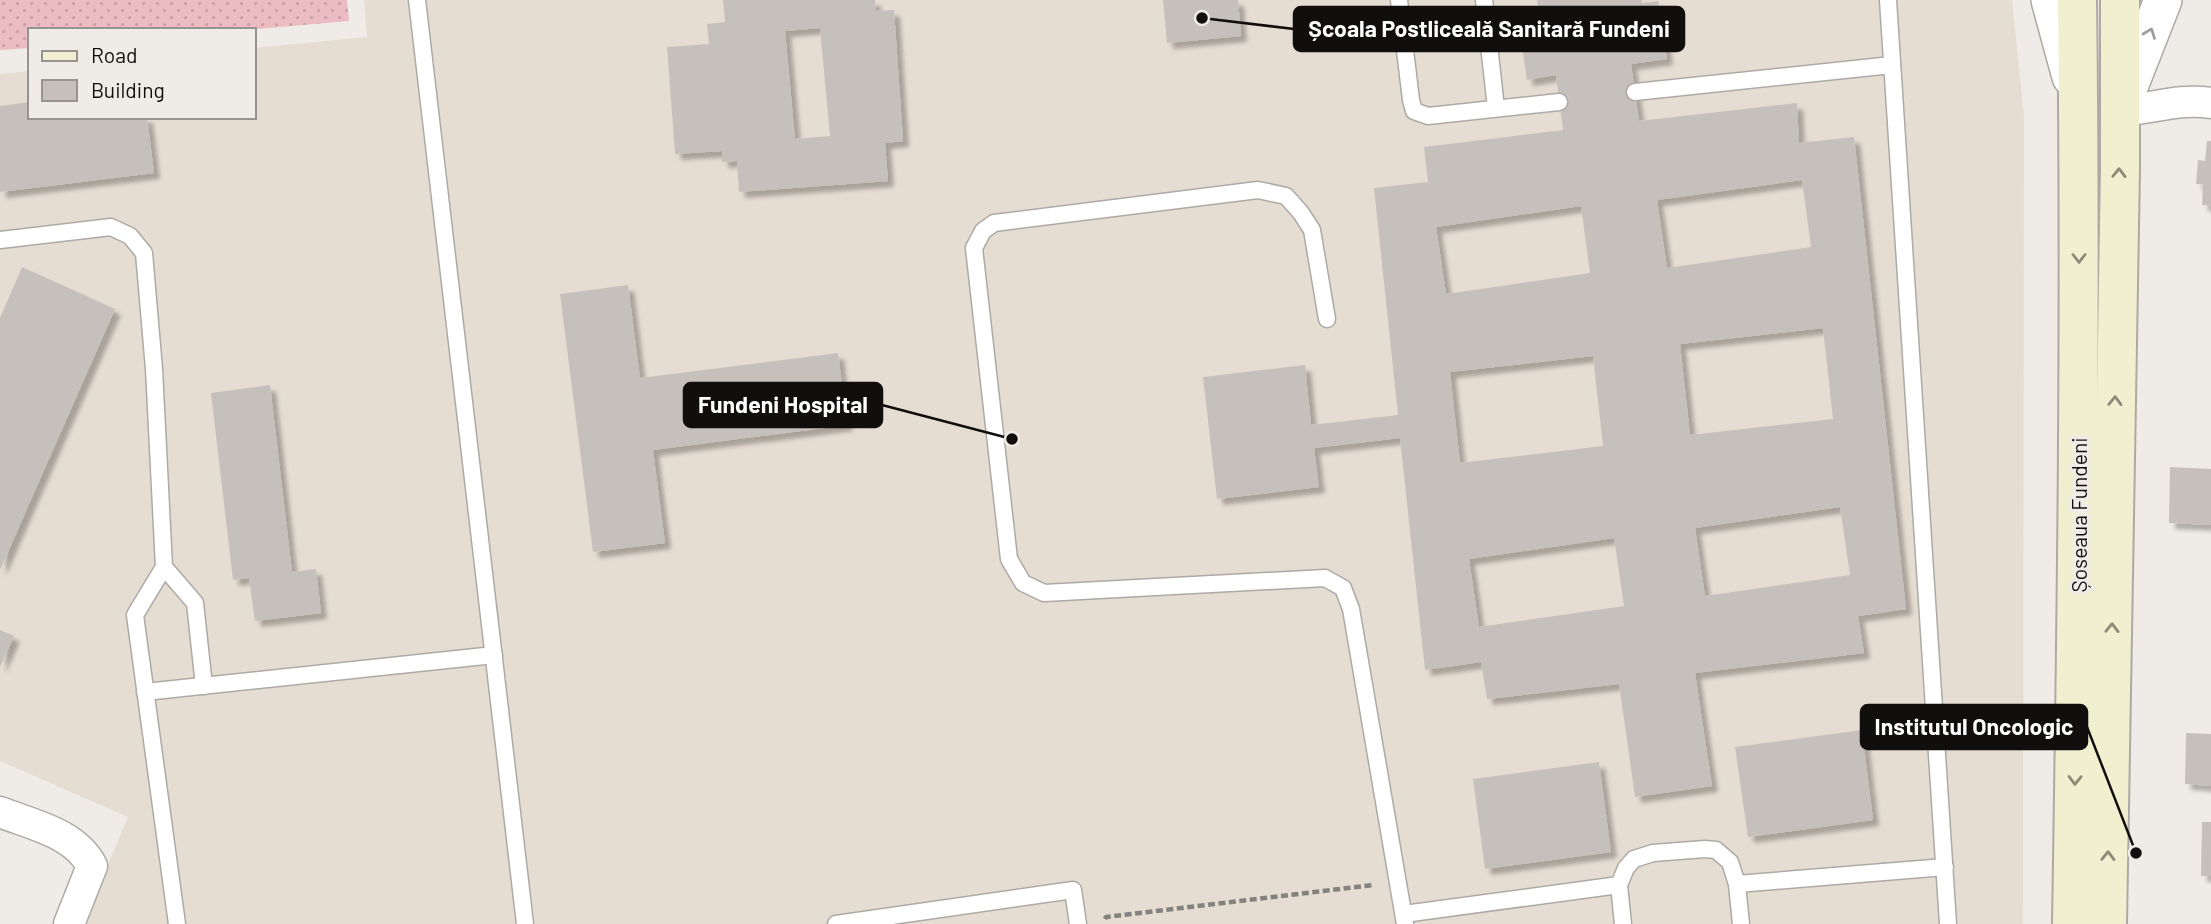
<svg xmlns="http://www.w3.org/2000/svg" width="2211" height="924" font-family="Barlow,sans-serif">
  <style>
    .built { fill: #e6ddd2 }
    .grass { fill: url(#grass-dots) }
    .building { fill: #c6c0bd; fill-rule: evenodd; filter: url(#shadow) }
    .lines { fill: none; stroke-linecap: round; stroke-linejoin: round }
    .service-casing { stroke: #adaaa5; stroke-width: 19 }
    .minor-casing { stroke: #adaaa5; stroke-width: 33 }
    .tertiary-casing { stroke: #adaaa5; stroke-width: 40 }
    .secondary-casing { stroke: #adaaa5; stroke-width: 42 }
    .path { stroke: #84827e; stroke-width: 4.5; stroke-dasharray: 7 3.5; stroke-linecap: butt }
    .service { stroke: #fff; stroke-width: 16 }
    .minor { stroke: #fff; stroke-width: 30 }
    .tertiary { stroke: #fff; stroke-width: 37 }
    .secondary { stroke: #f0f0d0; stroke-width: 38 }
    .oneway { stroke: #9f9f9f }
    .oneway2 { stroke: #8b8b79 }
    .labels { text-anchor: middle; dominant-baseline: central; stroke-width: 7; stroke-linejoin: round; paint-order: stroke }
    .street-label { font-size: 21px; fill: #100f0e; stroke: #efebe6 }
    .leader { fill: none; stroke: #100f0e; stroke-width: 2.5 }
    .callout-dot { fill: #100f0e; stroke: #efebe6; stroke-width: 2.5 }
    .callout { fill: #100f0e; stroke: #100f0e; stroke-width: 2.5 }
    .callout-label { font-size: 23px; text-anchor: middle; font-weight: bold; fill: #fff }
  </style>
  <defs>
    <pattern id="grass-dots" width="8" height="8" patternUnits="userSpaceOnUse" patternTransform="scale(1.75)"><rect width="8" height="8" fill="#ebbcc1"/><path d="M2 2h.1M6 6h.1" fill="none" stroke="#c8a0a5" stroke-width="1.8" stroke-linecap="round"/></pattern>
    <filter id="shadow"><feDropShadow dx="6" dy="6" stdDeviation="2" flood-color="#0004"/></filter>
  </defs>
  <rect width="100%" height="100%" fill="#efebe6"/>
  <polygon class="built" points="364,0 2012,0 2024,116 2023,924 83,924 128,817 0,761 0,74 30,71 30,117 254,117 254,48 367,37"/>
  <polygon class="grass" points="0,0 347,0 349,21 245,30 30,30 30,48 0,50"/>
  <g class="building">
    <path d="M723 0H875L876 11 894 10 903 141 885 143 888 181 739 192 737 161 722 162V151L675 154 667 47 709 44 707 24 725 22ZM820 28 830 136 795 139 785 31Z"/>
    <polygon points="1163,0 1238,0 1241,36 1167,43"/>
    <path d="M1537 0H1642V3L1658 1 1667 59 1631 64 1639 121 1797 103 1799 143 1854 137 1906 609 1858 616 1864 653 1695 673 1712 786 1635 797 1619 684 1487 699 1481 662 1425 670 1400 438 1314 448 1319 487 1217 499 1203 377 1305 365 1311 425 1398 415 1374 188 1428 182 1424 147 1563 130 1556 75 1527 80 1519 27 1540 24ZM1802 180 1811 247 1667 268 1657 200ZM1581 206 1590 273 1446 294 1436 227ZM1823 328 1833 419 1690 435 1680 344ZM1593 356 1603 446 1460 463 1450 372ZM1840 507 1850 575 1705 596 1695 528ZM1614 538 1624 606 1479 627 1469 559Z"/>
    <polygon points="30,102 30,117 147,117 154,173 0,192 0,106"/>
    <polygon points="2207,141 2211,141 2211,206 2202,205 2203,184 2196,184 2198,160 2205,161"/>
    <polygon points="22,267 115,309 0,570 0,318"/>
    <polygon points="628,285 640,378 838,353 847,425 653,450 665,543 593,552 560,294"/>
    <polygon points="270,385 292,572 316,569 321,613 255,621 249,578 233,580 211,393"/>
    <polygon points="2170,467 2211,469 2211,525 2169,523"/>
    <polygon points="0,630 14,636 0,667"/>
    <polygon points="1862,730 1873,820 1748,837 1735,747"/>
    <polygon points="2186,733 2211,734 2211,786 2185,784"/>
    <polygon points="1599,762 1611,852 1485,869 1473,779"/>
    <polygon points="2202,822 2211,822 2211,876 2201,876"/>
  </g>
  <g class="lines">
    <defs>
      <g id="service">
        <polyline points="417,0 525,924"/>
        <polyline points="1399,0 1411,100 1414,111 1428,116 1559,102"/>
        <polyline points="1484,0 1496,108"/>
        <polyline points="1888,0 1948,924"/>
        <polyline points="1635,92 1892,65"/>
        <polyline points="0,240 111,227 130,236 144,253 154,369 164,567 135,615 177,924"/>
        <polyline points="1327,319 1312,230 1301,213 1286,196 1258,190 994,223 983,231 974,248 1009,559 1023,583 1044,593 1325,578 1343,588 1351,609 1405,924"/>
        <polyline points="164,567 195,603 204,686"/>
        <polyline points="145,692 494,655"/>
        <polyline points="1737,884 1945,867"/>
        <polyline points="1404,914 1619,885"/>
        <polyline points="836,924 1073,890 1078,924"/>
        <polyline points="1623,924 1619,885 1626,868 1634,859 1653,853 1705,849 1716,850 1730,862 1737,884 1741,924"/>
      </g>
      <g id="minor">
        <path d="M2120 111C2153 109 2177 98 2211 103"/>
        <path d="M0 812C33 825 75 833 92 866L69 924"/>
      </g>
      <g id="tertiary">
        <polyline points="2050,0 2071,77"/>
        <polyline points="2121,107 2163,0"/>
      </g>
      <g id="secondary">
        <path d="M2072 924C2077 616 2081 308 2077 0"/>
        <polyline points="2107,924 2120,168 2120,0"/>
      </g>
    </defs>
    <use href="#service" class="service-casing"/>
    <use href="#minor" class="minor-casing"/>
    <use href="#tertiary" class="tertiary-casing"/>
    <use href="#secondary" class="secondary-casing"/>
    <polyline class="path" points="1105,919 1106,917 1373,885"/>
    <use href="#service" class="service"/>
    <use href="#minor" class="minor"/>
    <use href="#tertiary" class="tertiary"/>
    <use href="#secondary" class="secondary"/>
  </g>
  <defs><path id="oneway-chevron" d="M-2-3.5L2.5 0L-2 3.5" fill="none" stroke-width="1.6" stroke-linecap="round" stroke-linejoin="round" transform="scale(1.75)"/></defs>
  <use class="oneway" href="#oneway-chevron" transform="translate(2150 33) rotate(-69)"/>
  <g class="oneway2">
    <use href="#oneway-chevron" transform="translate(2119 173) rotate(-89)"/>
    <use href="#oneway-chevron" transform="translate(2079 258) rotate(90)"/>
    <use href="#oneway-chevron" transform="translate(2115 401) rotate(-89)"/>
    <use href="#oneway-chevron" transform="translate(2112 628) rotate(-89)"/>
    <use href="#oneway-chevron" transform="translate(2075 780) rotate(91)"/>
    <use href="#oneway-chevron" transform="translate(2108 856) rotate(-89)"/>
  </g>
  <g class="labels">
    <g class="street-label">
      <text transform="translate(2078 515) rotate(-90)">Șoseaua Fundeni</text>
    </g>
  </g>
  <path class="leader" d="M1202 18L1294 29M1012 439L882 405M2136 853L2087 727"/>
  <g class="callout-dot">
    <circle cx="1202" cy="18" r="7"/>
    <circle cx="1012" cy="439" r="7"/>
    <circle cx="2136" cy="853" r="7"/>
  </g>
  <g class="callout">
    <rect x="1294" y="7" width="390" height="44" rx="7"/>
    <rect x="684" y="383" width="198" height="44" rx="7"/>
    <rect x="1861" y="705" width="226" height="44" rx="7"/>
  </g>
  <g class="callout-label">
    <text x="1489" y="37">Școala Postliceală Sanitară Fundeni</text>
    <text x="783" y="413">Fundeni Hospital</text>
    <text x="1974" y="735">Institutul Oncologic</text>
  </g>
  <rect x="28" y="28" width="228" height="91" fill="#efebe6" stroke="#969390" stroke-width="2"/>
  <rect x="42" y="51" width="35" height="10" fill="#f0f0d0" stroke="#969390" stroke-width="2"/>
  <text x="91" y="63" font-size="21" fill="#100f0e">Road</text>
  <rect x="42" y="80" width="35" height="21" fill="#c6c0bd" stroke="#969390" stroke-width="2"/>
  <text x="91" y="98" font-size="21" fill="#100f0e">Building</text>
</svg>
